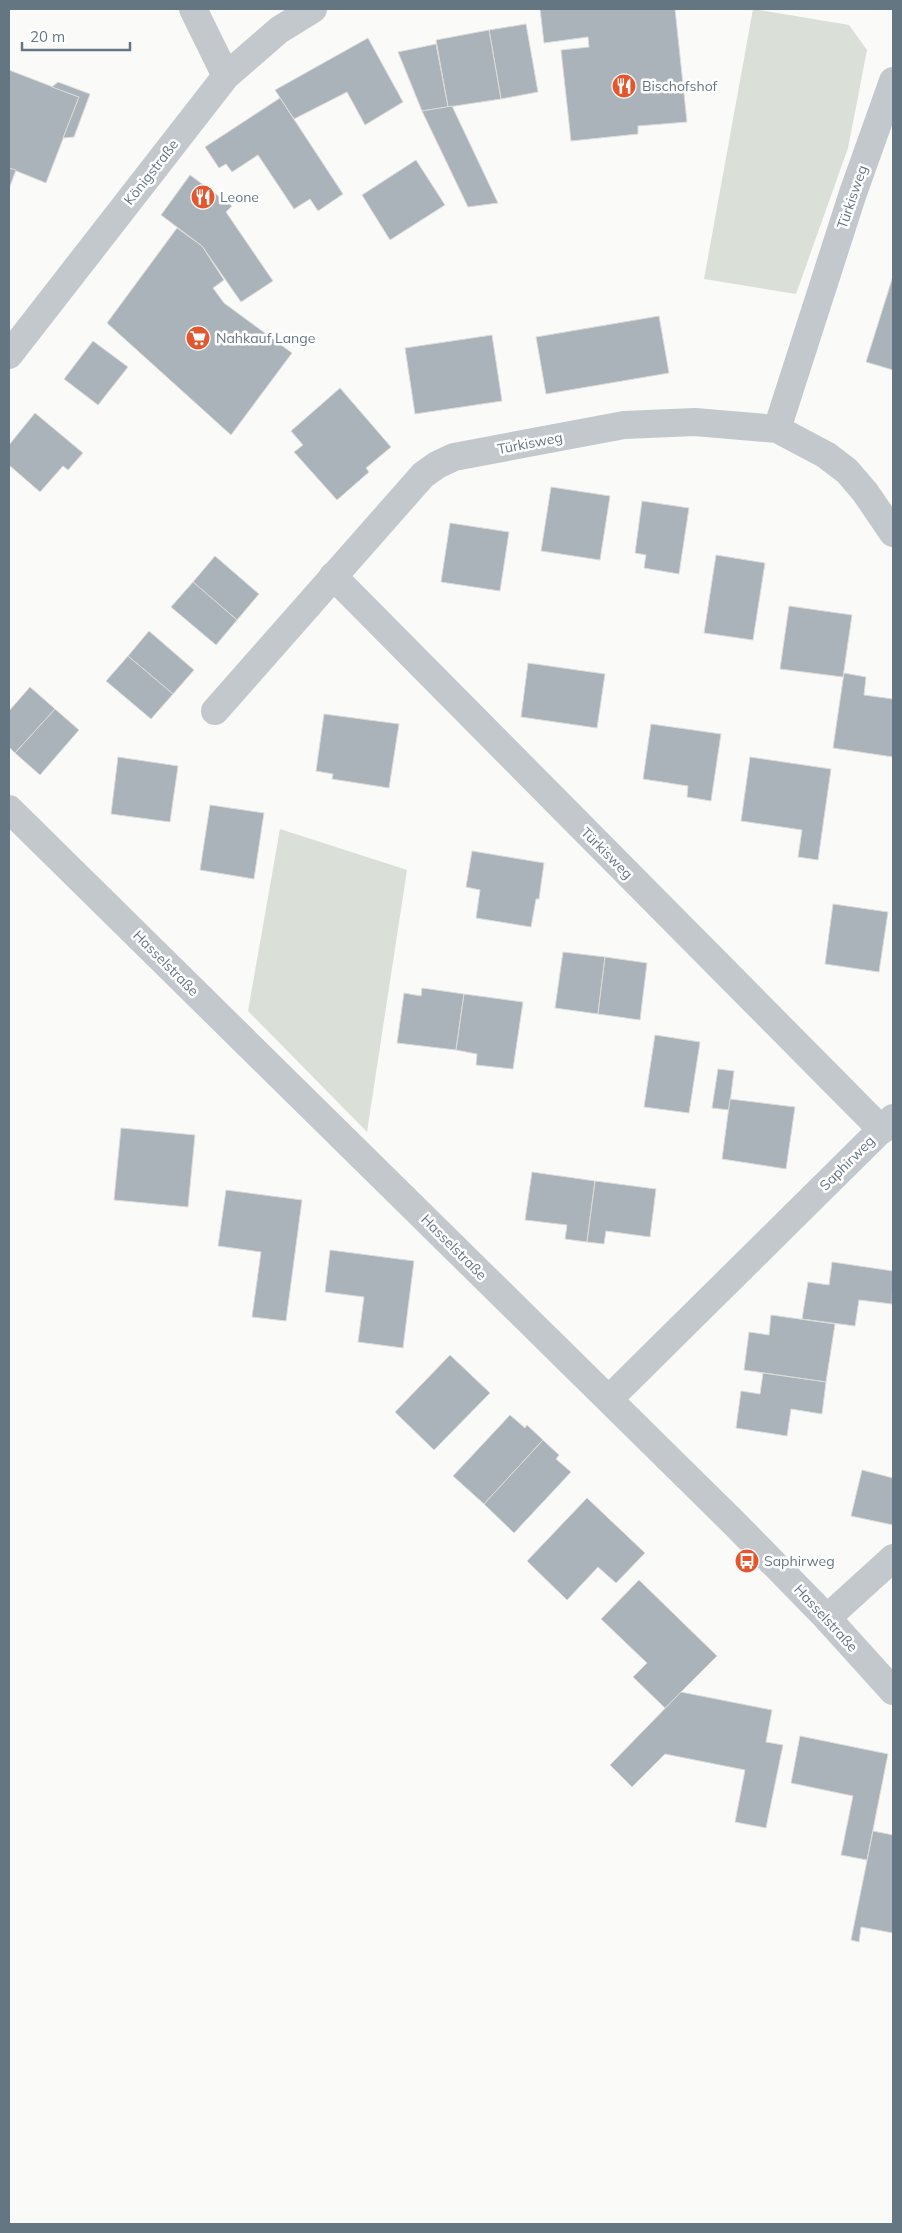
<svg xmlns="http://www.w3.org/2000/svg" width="902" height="2233" font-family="Mulish,sans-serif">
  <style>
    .green { fill: #dadfd7 }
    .building { fill: #aab3b9; stroke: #dcdcda }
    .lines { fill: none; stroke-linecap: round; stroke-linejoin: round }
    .minor { stroke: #c3c8cc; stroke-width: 28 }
    .labels { text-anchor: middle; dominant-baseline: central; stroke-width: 5; stroke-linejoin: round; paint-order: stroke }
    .poi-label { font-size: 14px; fill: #657683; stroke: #fff; text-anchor: start }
    .street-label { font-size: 14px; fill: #657683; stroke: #fff }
  </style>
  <rect width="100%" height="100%" fill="#fafaf8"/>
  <g class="green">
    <polygon points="753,9 849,25 867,50 848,148 796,294 704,279"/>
    <polygon points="280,829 407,870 367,1132 248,1011"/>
  </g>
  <g class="building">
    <polygon points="540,9 675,9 687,122 638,126 638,134 571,141 561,50 589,47 588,37 544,43"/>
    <polygon points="526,24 538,92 501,99 489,30"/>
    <polygon points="489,30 501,99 448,107 436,40"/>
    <polygon points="368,38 403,102 365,125 347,92 294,119 275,90"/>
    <polygon points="436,44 448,107 422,111 398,52"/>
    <polygon points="9,70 79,97 46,183 9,168"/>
    <polygon points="58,82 90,94 74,137 63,138 79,97 52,87"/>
    <polygon points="280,98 343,194 318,211 310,199 294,209 258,155 232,172 226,164 219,168 205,147"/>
    <polygon points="452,106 498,203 468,207 422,111"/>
    <polygon points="416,160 445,205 390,240 362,195"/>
    <polygon points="9,168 16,170 9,189"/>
    <polygon points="190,175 232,206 226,212 273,281 241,302 202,246 161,215"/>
    <polygon points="177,228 202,246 224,280 213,288 224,303 292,353 231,435 107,323"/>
    <polygon points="893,276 893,370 866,362"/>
    <polygon points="659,316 669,373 546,394 536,337"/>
    <polygon points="492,335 502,401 415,414 405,348"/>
    <polygon points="93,341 128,367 98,405 64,379"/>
    <polygon points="340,388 391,447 366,468 369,472 337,500 294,452 303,445 291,431"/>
    <polygon points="35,413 83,453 68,470 63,466 40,492 9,465 9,445"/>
    <polygon points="551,487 610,496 600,560 541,551"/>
    <polygon points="642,501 689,508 679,574 644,568 646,555 635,553"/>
    <polygon points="450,523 509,532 500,591 441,582"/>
    <polygon points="716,555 765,563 753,640 704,633"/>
    <polygon points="215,556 259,594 237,620 193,582"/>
    <polygon points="193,582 237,620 216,645 171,607"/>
    <polygon points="789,606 852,615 843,677 780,669"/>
    <polygon points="149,631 194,670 173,694 128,656"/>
    <polygon points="128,656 173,694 151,719 106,681"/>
    <polygon points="528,663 605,674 597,728 521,717"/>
    <polygon points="844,673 866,677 864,695 893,699 893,757 833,748"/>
    <polygon points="30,687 55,709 15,753 9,747 9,711"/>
    <polygon points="55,709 79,730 40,775 15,753"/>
    <polygon points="324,714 399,724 389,788 332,779 333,774 316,771"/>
    <polygon points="651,724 721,734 711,801 687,797 688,786 643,779"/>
    <polygon points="118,757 178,766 170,822 111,814"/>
    <polygon points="750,757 831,769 818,860 798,857 802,830 741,821"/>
    <polygon points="210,805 264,813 254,879 200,870"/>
    <polygon points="472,851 544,863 539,899 536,899 531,927 476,918 480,890 466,887"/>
    <polygon points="833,904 888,912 879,972 825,964"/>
    <polygon points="563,952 605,957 598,1014 555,1008"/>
    <polygon points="605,957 647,963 640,1020 598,1014"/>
    <polygon points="422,988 464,994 456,1050 397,1043 404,993 421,996"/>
    <polygon points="464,994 523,1002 513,1069 476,1065 477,1054 456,1050"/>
    <polygon points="655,1035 700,1042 689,1113 644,1107"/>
    <polygon points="718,1069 734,1071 729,1110 712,1108"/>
    <polygon points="730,1099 795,1107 786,1169 722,1159"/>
    <polygon points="121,1128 195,1135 188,1207 114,1200"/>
    <polygon points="532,1172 595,1181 587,1242 565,1239 567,1225 525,1220"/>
    <polygon points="595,1181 656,1189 650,1237 606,1231 604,1244 587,1242"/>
    <polygon points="226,1190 302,1200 286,1321 252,1317 261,1252 218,1246"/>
    <polygon points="330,1250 414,1261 403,1348 358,1342 364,1297 325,1292"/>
    <polygon points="832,1262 893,1271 892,1304 859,1300 855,1326 802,1319 808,1282 829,1285"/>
    <polygon points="771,1315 835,1324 826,1382 744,1370 749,1332 769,1335"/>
    <polygon points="450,1355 490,1393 434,1450 395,1412"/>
    <polygon points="763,1373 826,1382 822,1414 791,1409 787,1436 736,1428 741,1391 760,1394"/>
    <polygon points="510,1415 525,1428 527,1425 543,1440 484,1504 453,1476"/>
    <polygon points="543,1440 559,1455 556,1459 571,1472 514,1533 484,1504"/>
    <polygon points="862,1470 893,1478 893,1525 851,1516"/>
    <polygon points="587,1498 645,1553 616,1583 598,1567 567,1600 527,1561"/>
    <polygon points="639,1580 717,1656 665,1708 633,1677 647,1663 601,1619"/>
    <polygon points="681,1692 772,1710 766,1742 783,1745 766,1828 735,1822 745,1770 665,1754 632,1787 610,1765"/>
    <polygon points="800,1736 888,1754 867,1860 841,1855 853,1796 791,1783"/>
    <polygon points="873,1831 893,1835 893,1933 861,1927 859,1942 851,1940"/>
  </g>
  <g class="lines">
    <g class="minor">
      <polyline points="193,9 226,76"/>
      <polyline points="9,355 226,76 279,30 313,9"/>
      <polyline points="777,429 853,193 893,81"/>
      <polyline points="333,576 882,1130"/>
      <polyline points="215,711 423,475 437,465 454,457 624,425 695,422 777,429 826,455 847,471 865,492 893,533"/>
      <polyline points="9,809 735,1524 827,1618 893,1691"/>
      <polyline points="609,1399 893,1118"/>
      <polyline points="827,1618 893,1558"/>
    </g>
  </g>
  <defs>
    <symbol id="restaurant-disc" viewBox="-11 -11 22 22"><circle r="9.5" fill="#e4572e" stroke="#fff"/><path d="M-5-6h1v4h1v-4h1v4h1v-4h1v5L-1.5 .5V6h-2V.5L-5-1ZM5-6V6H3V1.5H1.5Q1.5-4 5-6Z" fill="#fff"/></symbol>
    <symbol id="supermarket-disc" viewBox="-11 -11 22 22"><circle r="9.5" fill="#e4572e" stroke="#fff"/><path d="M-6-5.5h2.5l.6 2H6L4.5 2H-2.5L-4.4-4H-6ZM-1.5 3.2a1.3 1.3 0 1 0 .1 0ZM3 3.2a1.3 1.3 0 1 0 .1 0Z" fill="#fff"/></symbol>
    <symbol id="bus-disc" viewBox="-11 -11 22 22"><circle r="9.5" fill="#e4572e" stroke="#fff"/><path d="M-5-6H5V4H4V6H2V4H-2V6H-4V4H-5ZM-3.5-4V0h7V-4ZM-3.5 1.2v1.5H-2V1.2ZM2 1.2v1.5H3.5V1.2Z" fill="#fff"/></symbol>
  </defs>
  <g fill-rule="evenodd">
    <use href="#restaurant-disc" x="610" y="72" width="28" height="28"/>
    <use href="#restaurant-disc" x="189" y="183" width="28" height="28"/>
    <use href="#supermarket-disc" x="184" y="324" width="28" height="28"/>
    <use href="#bus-disc" x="733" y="1547" width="28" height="28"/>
  </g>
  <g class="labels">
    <g class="poi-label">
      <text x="642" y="86">Bischofshof</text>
      <text x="220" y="197">Leone</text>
      <text x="216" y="338">Nahkauf Lange</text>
      <text x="764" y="1561">Saphirweg</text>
    </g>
    <g class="street-label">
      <text transform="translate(151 172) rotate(-52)">Königstraße</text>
      <text transform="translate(852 197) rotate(-71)">Türkisweg</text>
      <text transform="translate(530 443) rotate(-11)">Türkisweg</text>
      <text transform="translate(607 853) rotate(45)">Türkisweg</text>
      <text transform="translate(166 963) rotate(45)">Hasselstraße</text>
      <text transform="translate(847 1163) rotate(-45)">Saphirweg</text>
      <text transform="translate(454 1247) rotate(45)">Hasselstraße</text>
      <text transform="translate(826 1618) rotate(47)">Hasselstraße</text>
    </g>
  </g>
  <rect width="902" height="2233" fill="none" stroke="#657683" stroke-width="20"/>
  <path d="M22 42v8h108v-8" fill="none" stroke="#657683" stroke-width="2.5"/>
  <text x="30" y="42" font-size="15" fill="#657683" stroke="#ffffff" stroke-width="4" paint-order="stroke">20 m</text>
</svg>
